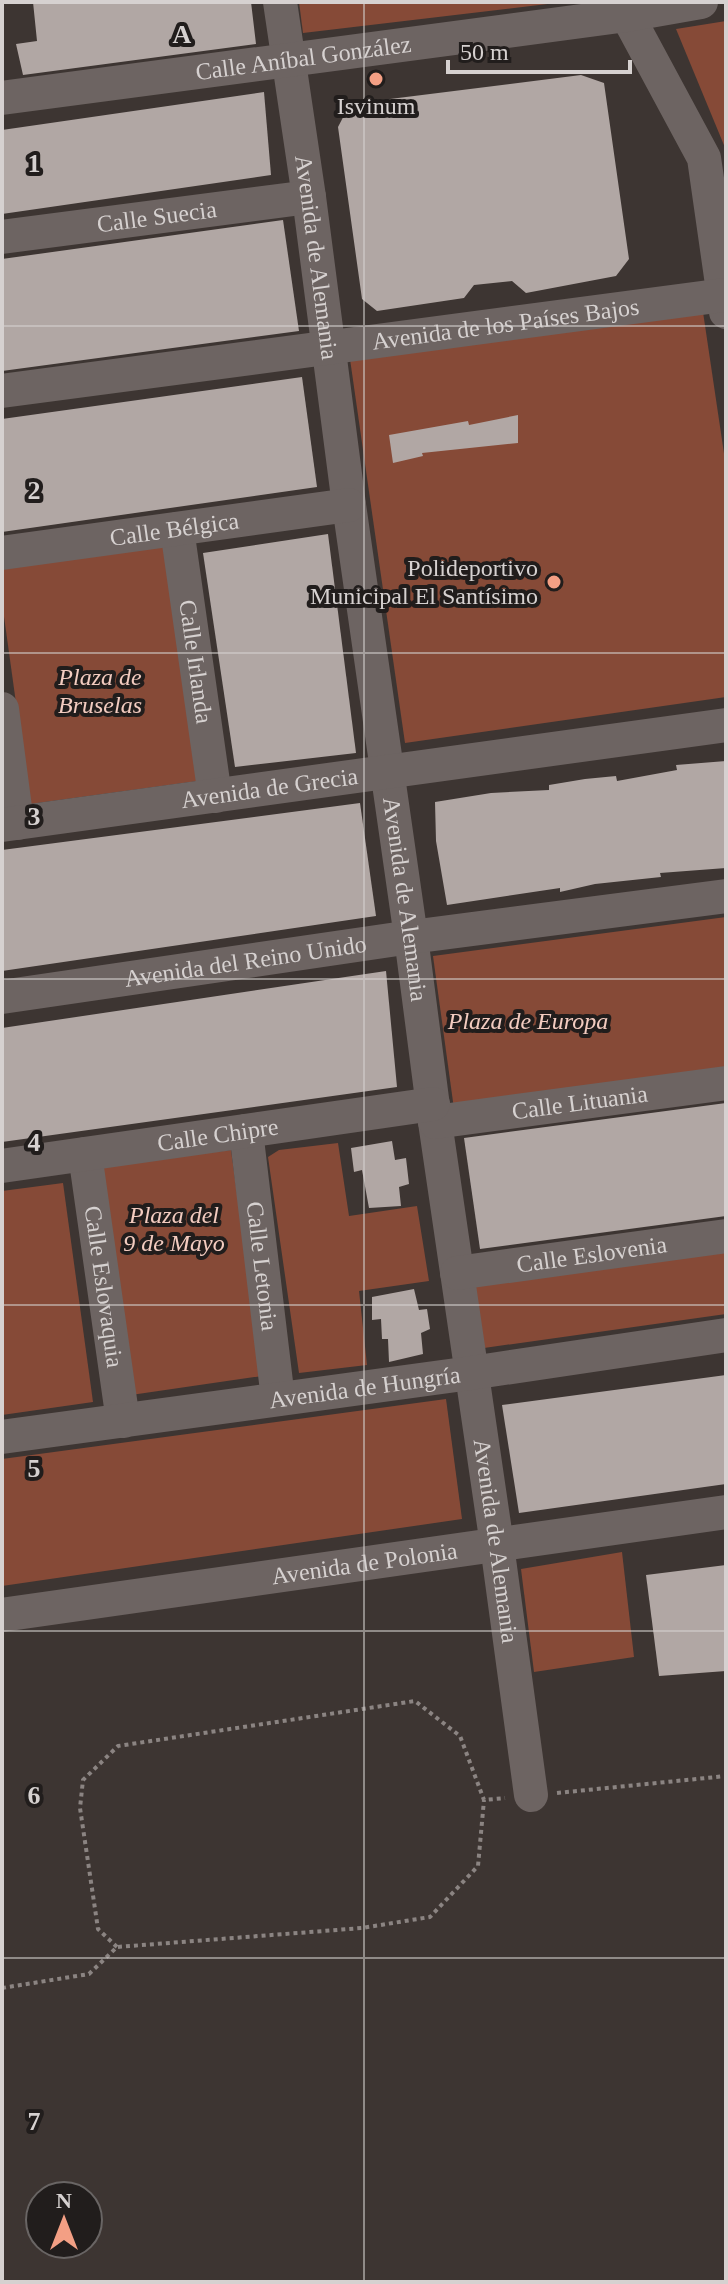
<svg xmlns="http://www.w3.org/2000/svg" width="728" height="2284" font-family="'Times New Roman',serif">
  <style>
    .green { fill: #864a37 }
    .building { fill: #b1a7a4 }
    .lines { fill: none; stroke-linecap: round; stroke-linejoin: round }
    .path { stroke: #8b8482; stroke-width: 4; stroke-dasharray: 4 4; stroke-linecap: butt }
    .minor { stroke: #6d6462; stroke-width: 34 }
    .grid { fill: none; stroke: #d6d1d0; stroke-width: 2; stroke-opacity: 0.55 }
    .poi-dot { fill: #f39f84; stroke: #211d1c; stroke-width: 3 }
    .labels { text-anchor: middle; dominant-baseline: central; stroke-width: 8; stroke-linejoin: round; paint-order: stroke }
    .street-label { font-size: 24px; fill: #d6d1d0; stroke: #211d1c }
    .poi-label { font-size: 24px; fill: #d6d1d0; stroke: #211d1c }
    .park-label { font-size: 24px; font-style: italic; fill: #f3ccc0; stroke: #211d1c }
    .grid-label { font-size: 26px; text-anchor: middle; font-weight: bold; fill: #d6d1d0; stroke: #211d1c; stroke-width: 8; stroke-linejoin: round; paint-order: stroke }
  </style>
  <rect width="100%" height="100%" fill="#3d3532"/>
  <g class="green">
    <polygon points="299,2 564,2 303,33"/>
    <polygon points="726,21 726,150 676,29"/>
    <polygon points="703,312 726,467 726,697 405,743 350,359"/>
    <polygon points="165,546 198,781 30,804 2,602 2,569"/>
    <polygon points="726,917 726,1071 454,1109 433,956"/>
    <polygon points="338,1143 349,1216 417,1206 429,1281 359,1291 367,1365 299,1373 268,1157 279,1150"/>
    <polygon points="231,1150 262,1376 131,1395 98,1166"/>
    <polygon points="63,1183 93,1402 2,1415 2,1191"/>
    <polygon points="726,1246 726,1314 484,1348 474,1279"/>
    <polygon points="446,1399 462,1519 2,1586 2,1459"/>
    <polygon points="622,1552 634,1657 534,1672 521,1569"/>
  </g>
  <g class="building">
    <polygon points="33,2 251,2 256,44 23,75 16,44 37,41"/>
    <polygon points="581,75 604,83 629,259 616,276 526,293 512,281 474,285 464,298 377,311 362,299 338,127 350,104"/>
    <polygon points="264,92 271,175 2,214 2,130"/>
    <polygon points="283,220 299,331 2,371 2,259"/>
    <polygon points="302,377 317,487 2,532 2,419"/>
    <polygon points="518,415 518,443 422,453 423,456 393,463 389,435 468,421 469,425"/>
    <polygon points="328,534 356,753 235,767 203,553"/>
    <polygon points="726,761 726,868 660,873 661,877 595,884 560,892 560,888 447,905 436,841 435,802 491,793 549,790 549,785 585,779 616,776 617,781 677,770 676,765"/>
    <polygon points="360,803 376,916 2,971 2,850"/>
    <polygon points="386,971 397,1087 2,1142 2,1028"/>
    <polygon points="726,1103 726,1216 480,1249 464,1138"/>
    <polygon points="392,1141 395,1160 406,1158 409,1184 399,1187 401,1206 369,1208 362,1170 354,1172 351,1148"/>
    <polygon points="414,1289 419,1310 427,1309 430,1329 421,1333 423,1354 389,1362 388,1339 382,1339 381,1319 372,1320 372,1297"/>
    <polygon points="726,1375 726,1484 519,1513 502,1405"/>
    <polygon points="726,1565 726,1671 659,1676 646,1575"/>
  </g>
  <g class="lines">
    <g class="path">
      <polyline points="557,1793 726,1776"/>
      <polyline points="117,1947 98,1929 80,1808 83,1780 118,1746 415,1701 460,1736 484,1800 505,1798"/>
      <polyline points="2,1988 89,1974 117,1947 362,1928 430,1917 478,1866 484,1800"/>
    </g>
    <g class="minor">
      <path id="s1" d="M280 2 309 197 349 505 411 937 435 1122 497 1545 531 1795"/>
      <polyline points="620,2 704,158 726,312"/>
      <path id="s2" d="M2 98 627 15 701 2"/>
      <path id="s3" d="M2 237 309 197"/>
      <path id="s4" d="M2 391 724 295"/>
      <path id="s5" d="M177 529 215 796"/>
      <path id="s6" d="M2 553 349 505"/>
      <polyline points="2,709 17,823"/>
      <path id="s7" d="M2 825 726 725"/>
      <path id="s8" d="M2 997 411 937 726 896"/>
      <path id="s9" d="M435 1122 726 1083"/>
      <path id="s10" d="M246 1131 278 1399"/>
      <path id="s11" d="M85 1154 123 1421"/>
      <path id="s12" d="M2 1166 433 1104"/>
      <path id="s13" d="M457 1273 726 1236"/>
      <path id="s14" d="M2 1437 471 1373 726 1335"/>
      <path id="s15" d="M2 1615 726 1512"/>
    </g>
  </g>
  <path class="grid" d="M364 2V2282M2 326H726M2 653H726M2 979H726M2 1305H726M2 1631H726M2 1958H726"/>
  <g class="poi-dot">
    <circle cx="376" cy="79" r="8"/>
    <circle cx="554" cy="582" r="8"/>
  </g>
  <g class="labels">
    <g class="street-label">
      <text stroke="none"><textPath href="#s2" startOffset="304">Calle Aníbal González</textPath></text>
      <text stroke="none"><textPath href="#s3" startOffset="156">Calle Suecia</textPath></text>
      <text stroke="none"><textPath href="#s1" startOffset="258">Avenida de Alemania</textPath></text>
      <text stroke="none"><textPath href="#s4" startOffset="508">Avenida de los Países Bajos</textPath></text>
      <text stroke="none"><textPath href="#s6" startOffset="174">Calle Bélgica</textPath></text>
      <text stroke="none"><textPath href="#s5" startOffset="134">Calle Irlanda</textPath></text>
      <text stroke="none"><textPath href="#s7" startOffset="270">Avenida de Grecia</textPath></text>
      <text stroke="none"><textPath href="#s1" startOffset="906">Avenida de Alemania</textPath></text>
      <text stroke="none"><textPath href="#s8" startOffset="246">Avenida del Reino Unido</textPath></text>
      <text stroke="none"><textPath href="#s9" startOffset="146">Calle Lituania</textPath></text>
      <text stroke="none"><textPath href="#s12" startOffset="218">Calle Chipre</textPath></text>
      <text stroke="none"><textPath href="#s13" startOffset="136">Calle Eslovenia</textPath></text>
      <text stroke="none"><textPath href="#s10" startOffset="136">Calle Letonia</textPath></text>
      <text stroke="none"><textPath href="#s11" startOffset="134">Calle Eslovaquia</textPath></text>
      <text stroke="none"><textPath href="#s14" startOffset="366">Avenida de Hungría</textPath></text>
      <text stroke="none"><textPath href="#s1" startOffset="1554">Avenida de Alemania</textPath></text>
      <text stroke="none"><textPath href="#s15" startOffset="366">Avenida de Polonia</textPath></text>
    </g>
    <g class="poi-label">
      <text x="376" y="106">Isvinum</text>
      <text x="538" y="568" text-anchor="end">Polideportivo<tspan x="538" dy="28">Municipal El Santísimo</tspan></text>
    </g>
    <g class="park-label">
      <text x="100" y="677">Plaza de<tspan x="100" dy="28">Bruselas</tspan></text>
      <text x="528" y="1021">Plaza de Europa</text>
      <text x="174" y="1215">Plaza del<tspan x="174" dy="28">9 de Mayo</tspan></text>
    </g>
  </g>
  <g class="grid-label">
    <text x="182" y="43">A</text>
    <text x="34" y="172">1</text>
    <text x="34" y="499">2</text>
    <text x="34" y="825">3</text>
    <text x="34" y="1151">4</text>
    <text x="34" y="1477">5</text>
    <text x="34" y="1804">6</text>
    <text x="34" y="2130">7</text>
  </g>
  <rect width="728" height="2284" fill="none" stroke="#d6d1d0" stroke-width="8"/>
  <g transform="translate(64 2220)"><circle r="38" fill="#211d1c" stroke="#696564" stroke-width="2"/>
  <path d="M0-6L14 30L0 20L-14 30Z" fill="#f39f84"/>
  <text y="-12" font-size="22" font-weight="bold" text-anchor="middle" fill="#d6d1d0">N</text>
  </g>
  <path d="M448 60v12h182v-12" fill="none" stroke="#d6d1d0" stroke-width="4"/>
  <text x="460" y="60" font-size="24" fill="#d6d1d0" stroke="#211d1c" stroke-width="6" paint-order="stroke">50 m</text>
</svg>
